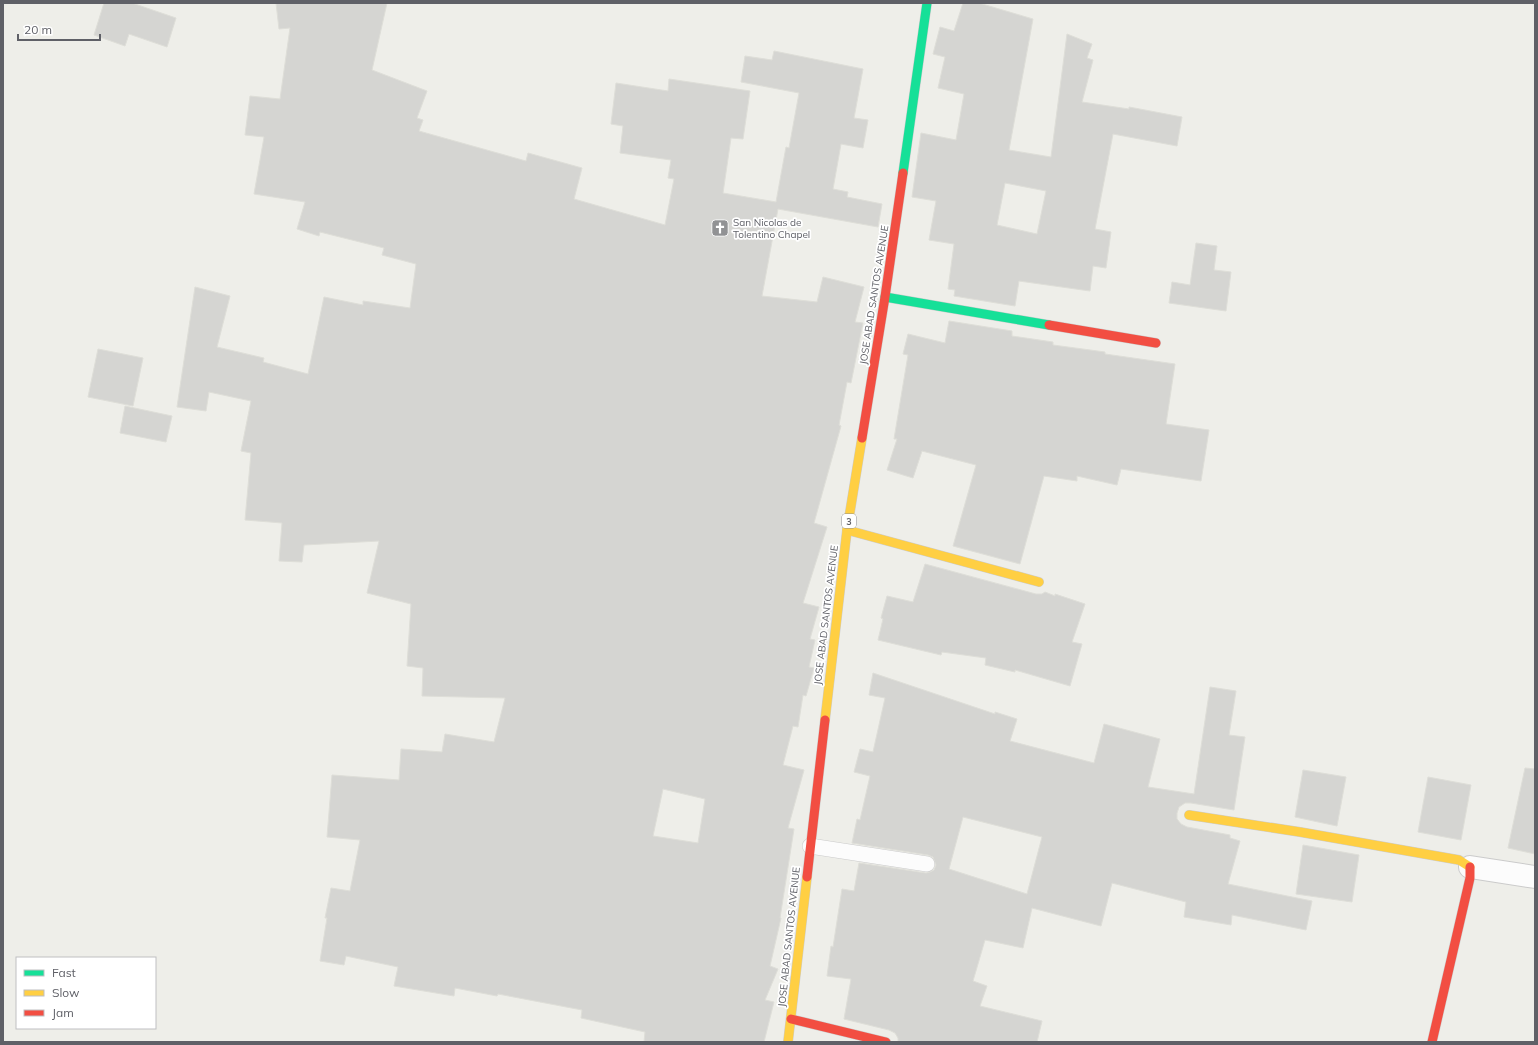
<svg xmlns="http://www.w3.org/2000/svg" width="1538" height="1045" font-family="Mulish,sans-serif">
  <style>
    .building { fill: #d5d5d2; stroke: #deded8; fill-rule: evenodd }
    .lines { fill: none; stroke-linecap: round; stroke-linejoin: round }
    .lane-casing { stroke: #cbcbcb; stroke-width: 16 }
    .street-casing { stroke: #cbcbcb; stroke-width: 24 }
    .fast-casing { stroke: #ccc; stroke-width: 10 }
    .slow-casing { stroke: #ccc; stroke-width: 10 }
    .jam-casing { stroke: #ccc; stroke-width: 10 }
    .lane { stroke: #fcfcfc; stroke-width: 15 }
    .street { stroke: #fcfcfc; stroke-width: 22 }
    .fast { stroke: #16e098; stroke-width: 9 }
    .slow { stroke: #ffcf43; stroke-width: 9 }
    .jam { stroke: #f24e42; stroke-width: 9 }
    .labels { text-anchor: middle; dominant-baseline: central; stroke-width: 3.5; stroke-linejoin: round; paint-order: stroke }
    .shield { fill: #fff; stroke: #8f9095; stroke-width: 1 }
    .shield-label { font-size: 9px; font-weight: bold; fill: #5f6067 }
    .poi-label { font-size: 10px; fill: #5f6067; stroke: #fff; text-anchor: start }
    .street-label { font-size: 10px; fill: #5f6067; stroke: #fff }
  </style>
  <rect width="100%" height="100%" fill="#eeeee9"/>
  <g class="building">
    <polygon points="104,3 132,3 176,18 167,47 129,34 125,46 94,35"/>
    <path d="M276 3H387L372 70 427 91 417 118 423 120 419 131 526 161 528 153 582 168 574 199 665 225 674 179 668 178 671 160 620 153 623 126 611 124 616 83 668 91 669 79 750 91 743 139 731 138 723 193 776 202 786 147 789 148 799 93 741 82 745 56 772 60 774 51 863 69 854 118 868 120 863 148 841 144 833 189 848 192 847 197 882 204 878 227 778 209 762 296 817 302 823 277 864 287 855 322 863 323 851 383 847 382 839 425 841 426 814 523 827 527 803 603 819 607 810 639 815 640 809 667 814 668 806 696 803 695 798 727 793 726 783 765 804 770 788 828 794 829 780 918H781L770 966 778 969 765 1000 774 1002 764 1042H644L645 1032 581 1018 582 1010 498 994 497 996 455 988 454 996 394 986 398 967 346 956 344 965 320 961 327 918H325L331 888 350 891 360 840 327 837 332 775 399 780 401 749 442 752 445 734 494 742 505 698 422 696 423 668 407 666 411 604 367 593 379 541 304 545 302 562 279 561 282 523 245 520 251 453 241 451 251 401 209 392 206 411 177 407 195 287 230 296 217 347 264 358 263 362 308 374 324 297 363 305V301L410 308 416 264 382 255 384 248 320 232 319 236 297 229 305 202 254 194 264 137 245 135 250 96 280 99 290 28 279 29ZM663 789 705 799 698 843 653 836Z"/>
    <path d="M963 3H979L1033 19 1009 150 1051 157 1067 34 1092 44 1087 58 1093 60 1082 102 1129 109V107L1182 117 1177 146 1113 134 1095 229 1111 232 1106 268 1093 266 1090 291 1019 281 1015 306 954 296 955 290 948 289 954 244 929 240 936 201 912 197 921 133 956 140 964 94 938 88 945 57 933 54 940 27 954 31ZM1005 183 1046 191 1037 234 997 225Z"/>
    <polygon points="1196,243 1217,246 1214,270 1231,272 1226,311 1169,303 1172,282 1190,285"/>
    <polygon points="949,321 1012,331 1012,336 1053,342 1053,345 1105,352 1105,354 1175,364 1166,424 1209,430 1201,481 1121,469 1117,485 1077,476 1077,481 1044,476 1020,564 953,546 976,465 922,451 913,478 887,470 897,439 894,439 908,355 903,354 908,334 945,343"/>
    <polygon points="98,349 143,358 133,406 88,397"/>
    <polygon points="125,406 172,416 166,442 120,433"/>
    <polygon points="925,564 1036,594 1042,594 1045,592 1055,596 1055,594 1085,604 1072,642 1082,644 1070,686 1015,670 1015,672 985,665 986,658 942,652 941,655 878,640 883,619 881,618 887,596 913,602"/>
    <path d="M873 673 995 714V712L1017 719 1010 741 1094 763 1104 724 1160 739 1148 787 1194 794 1210 687 1236 691 1229 735 1245 737 1234 810 1191 803H1185L1179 807 1177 813V819L1181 824 1187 827 1230 835V838L1240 841 1228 884 1312 901 1306 930 1232 915 1231 925 1184 917 1186 902 1112 883 1101 926 1032 908 1023 948 985 940 973 981 987 986 980 1006 1042 1021 1037 1042H898V1038L895 1033 889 1030 844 1019 851 979 827 976 831 946 833 947 842 889 854 891 859 863 926 873 930 872 934 870 936 865 933 857 928 855 852 843 857 819 860 820 870 776 854 772 860 749 873 752 885 698 869 695ZM963 817 1042 837 1027 894 949 869Z"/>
    <polygon points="1525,768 1535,769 1535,854 1508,848"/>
    <polygon points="1303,770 1346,777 1337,826 1295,817"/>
    <polygon points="1428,777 1471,785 1461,840 1418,832"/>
    <polygon points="1303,845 1359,855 1352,902 1296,894"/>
  </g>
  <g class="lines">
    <defs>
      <polyline id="lane" points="810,846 927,864"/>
      <polyline id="street" points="1470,867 1535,877"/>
      <g id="fast">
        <polyline points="903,173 927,3"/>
        <polyline points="885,297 1049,325"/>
      </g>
      <g id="slow">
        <polyline points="847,530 1039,582"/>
        <polyline points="825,720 847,530 862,438"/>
        <polyline points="1189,815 1300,832 1459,860 1470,867"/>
        <polyline points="788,1042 807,877"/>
      </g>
      <g id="jam">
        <polyline points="1049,325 1156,343"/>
        <polyline points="862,438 885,297 903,173"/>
        <polyline points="807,877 825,720"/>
        <polyline points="791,1019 886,1042"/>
        <polyline points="1432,1042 1470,878 1470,867"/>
      </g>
    </defs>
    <use href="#lane" class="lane-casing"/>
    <use href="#street" class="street-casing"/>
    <use href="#fast" class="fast-casing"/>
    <use href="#slow" class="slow-casing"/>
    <use href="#jam" class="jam-casing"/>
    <use href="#lane" class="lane"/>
    <use href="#street" class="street"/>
    <use href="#fast" class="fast"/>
    <use href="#slow" class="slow"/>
    <use href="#jam" class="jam"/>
  </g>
  <defs>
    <symbol id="church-square" viewBox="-11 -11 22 22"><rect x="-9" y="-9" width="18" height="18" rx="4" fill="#919294" stroke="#fff"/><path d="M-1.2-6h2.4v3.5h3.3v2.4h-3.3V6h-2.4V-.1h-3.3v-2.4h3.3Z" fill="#fff"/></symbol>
  </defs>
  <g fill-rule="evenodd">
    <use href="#church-square" x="710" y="218" width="20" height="20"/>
  </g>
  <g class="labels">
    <rect class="shield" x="842" y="514" width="14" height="14" rx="3"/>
    <g class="shield-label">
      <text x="849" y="521">3</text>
    </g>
    <g class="poi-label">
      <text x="733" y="222">San Nicolas de<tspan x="733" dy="12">Tolentino Chapel</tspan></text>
    </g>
    <g class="street-label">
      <text transform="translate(874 295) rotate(-81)">JOSE ABAD SANTOS AVENUE</text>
      <text transform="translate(826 615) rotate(-83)">JOSE ABAD SANTOS AVENUE</text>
      <text transform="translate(789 937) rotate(-84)">JOSE ABAD SANTOS AVENUE</text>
    </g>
  </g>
  <rect width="1538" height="1045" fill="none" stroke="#5f6067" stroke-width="8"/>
  <rect x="16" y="957" width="140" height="72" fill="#ffffff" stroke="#bfbfc2"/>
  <rect x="24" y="970" width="20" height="6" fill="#16e098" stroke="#bfbfc2"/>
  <text x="52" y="977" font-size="12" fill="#5f6067">Fast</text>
  <rect x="24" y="990" width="20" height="6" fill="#ffcf43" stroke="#bfbfc2"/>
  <text x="52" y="997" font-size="12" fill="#5f6067">Slow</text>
  <rect x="24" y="1010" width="20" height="6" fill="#f24e42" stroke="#bfbfc2"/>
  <text x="52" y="1017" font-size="12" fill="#5f6067">Jam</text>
  <path d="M18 34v6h82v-6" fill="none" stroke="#5f6067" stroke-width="2"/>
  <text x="24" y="34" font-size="12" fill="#5f6067" stroke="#ffffff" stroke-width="3" paint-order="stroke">20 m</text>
</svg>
